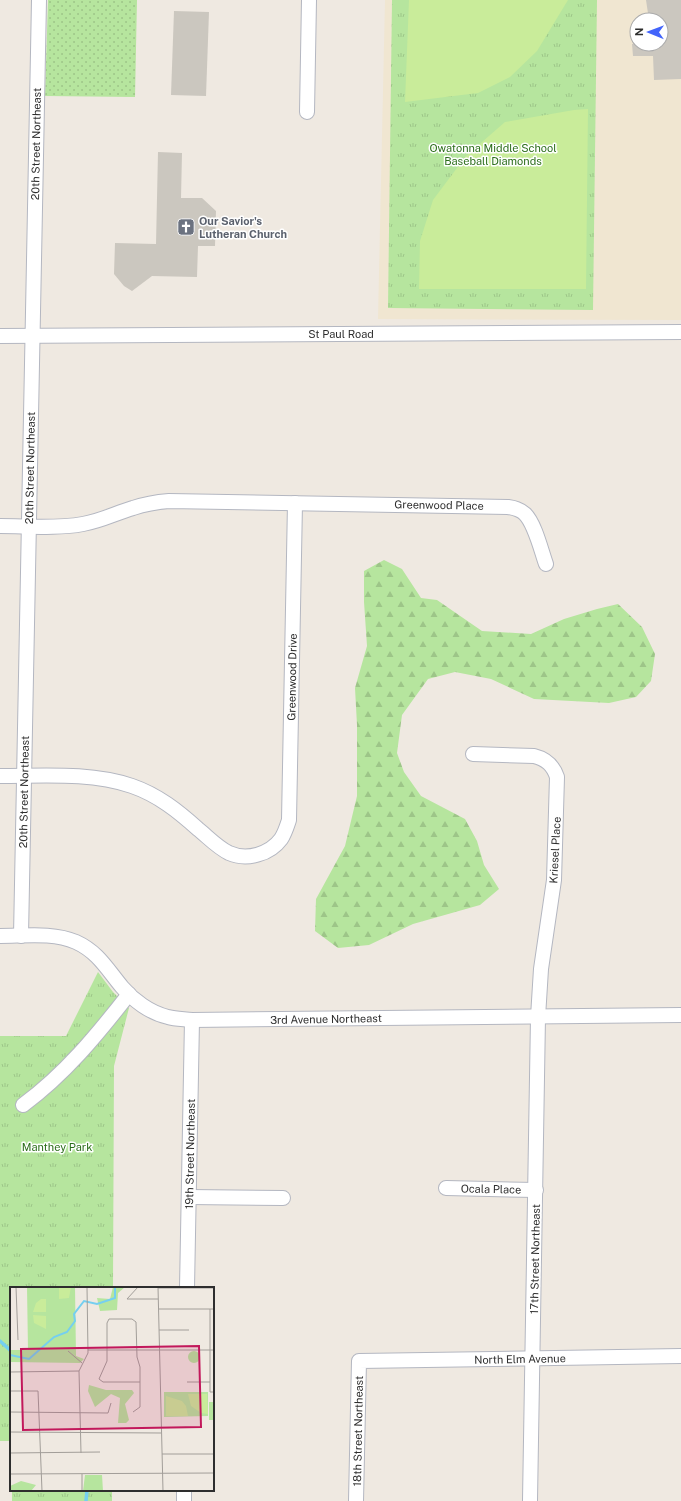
<svg xmlns="http://www.w3.org/2000/svg" width="681" height="1501" font-family="'Public Sans',sans-serif">
  <style>
    .education { fill: #f0e6d1; fill-rule: evenodd }
    .grass { fill: url(#grass-dots) }
    .forest { fill: url(#forest-firs) }
    .park { fill: url(#park-tufts) }
    .pitch { fill: #c9ec9a }
    .lines { fill: none; stroke-linecap: round; stroke-linejoin: round }
    .stream { stroke: #75cff0; stroke-width: 3.5 }
    .building { fill: #cbc7bf }
    .minor-casing { stroke: #b4b7c1; stroke-width: 16 }
    .minor { stroke: #fff; stroke-width: 14 }
    .labels { text-anchor: middle; dominant-baseline: central; stroke-width: 3; stroke-linejoin: round; paint-order: stroke }
    .street-label { font-size: 11px; fill: #2e2e2e; stroke: #fff }
    .park-label { font-size: 11px; fill: #2c6e1b; stroke: #fff }
    .worship-label { font-size: 11px; font-weight: bold; fill: #5b616d; stroke: #fff; text-anchor: start }
    .inset-river { fill: none; stroke: #75cff0; stroke-width: 2 }
    .inset-road { fill: none; stroke: #a29e99; stroke-width: 1 }
    .view { fill: #c2185b; fill-opacity: 0.15; stroke: #c2185b; stroke-width: 2 }
    .inset-edge { fill: none; stroke: #2e2e2e; stroke-width: 2 }
  </style>
  <defs>
    <pattern id="grass-dots" width="8" height="8" patternUnits="userSpaceOnUse"><rect width="8" height="8" fill="#b6e59e"/><path d="M2 2h.1M6 6h.1" fill="none" stroke="#9dc588" stroke-width="1.8" stroke-linecap="round"/></pattern>
    <pattern id="forest-firs" width="22" height="20" patternUnits="userSpaceOnUse"><rect width="22" height="20" fill="#b6e59e"/><path d="M5 1l3.5 6h-7zM16 11l3.5 6h-7z" fill="#9dc588"/></pattern>
    <pattern id="park-tufts" width="24" height="20" patternUnits="userSpaceOnUse"><rect width="24" height="20" fill="#b6e59e"/><path d="M3 7l-1-3M5 7V3M7 7l1-3M15 17l-1-3M17 17v-4M19 17l1-3" fill="none" stroke="#9dc588"/></pattern>
  </defs>
  <rect width="100%" height="100%" fill="#efe9e1"/>
  <path class="education" d="M385 0H681V320L378 319ZM637 20H661V44H637Z"/>
  <polygon class="grass" points="48,0 137,0 135,97 45,96"/>
  <polygon class="forest" points="384,560 402,569 421,598 437,600 482,631 531,634 564,619 597,609 618,604 642,627 655,654 651,681 636,697 609,703 534,699 491,679 455,672 428,679 402,715 397,753 404,772 421,796 465,819 477,841 484,865 499,889 480,905 413,924 369,945 338,948 315,931 316,899 345,846 357,796 357,725 355,688 367,646 364,602 364,571"/>
  <g class="park">
    <polygon points="392,0 597,0 593,310 388,308"/>
    <polygon points="98,972 113,992 129,1008 114,1066 113,1288 11,1288 11,1441 0,1441 0,1036 66,1036"/>
    <rect x="12" y="1490" width="100" height="11"/>
  </g>
  <g class="pitch">
    <polygon points="409,0 568,0 537,51 510,77 478,93 405,102"/>
    <polygon points="588,109 586,289 419,289 420,241 433,200 466,156 505,122 574,110"/>
  </g>
  <g class="lines">
    <g class="stream">
      <polyline points="0,1341 11,1351"/>
      <polyline points="86,1501 87,1490"/>
    </g>
  </g>
  <g class="building">
    <polygon points="646,0 681,0 681,79 654,80 653,56 633,56 632,44 661,44 661,20 649,20"/>
    <polygon points="174,11 209,12 206,96 171,95"/>
    <polygon points="158,152 182,153 181,198 202,198 216,211 215,246 198,246 197,277 152,276 132,291 124,286 114,274 115,243 156,244"/>
  </g>
  <g class="lines">
    <defs>
      <g id="minor">
        <polyline points="307,112 309,0"/>
        <polyline points="0,336 681,332"/>
        <path d="M0 526C27 526 56 529 83 524 101 521 116 513 133 508 145 504 157 502 169 501L508 507C514 508 520 509 525 514 535 524 541 550 546 564"/>
        <path d="M473 754 534 756C546 759 553 765 557 777L554 880 541 969 538 1017 530 1501"/>
        <path d="M0 776C44 776 90 772 132 786 158 795 178 811 198 829 208 837 217 847 229 853 247 861 270 854 281 839 285 833 287 826 289 820L295 503"/>
        <path d="M0 936C25 936 53 932 76 942 98 952 107 969 122 987 133 1000 150 1013 168 1017 175 1019 184 1019 192 1020L681 1015"/>
        <polyline points="21,936 39,0"/>
        <path d="M23 1105C65 1074 97 1035 129 994"/>
        <polyline points="446,1188 536,1190"/>
        <polyline points="189,1197 283,1198"/>
        <polyline points="187,1288 192,1020"/>
        <polyline points="184,1501 184,1490"/>
        <polyline points="356,1501 359,1361 681,1356"/>
      </g>
    </defs>
    <use href="#minor" class="minor-casing"/>
    <use href="#minor" class="minor"/>
  </g>
  <defs>
    <symbol id="church-square" viewBox="-11 -11 22 22"><rect x="-9" y="-9" width="18" height="18" rx="4" fill="#6b7280" stroke="#fff"/><path d="M-1.2-6h2.4v3.5h3.3v2.4h-3.3V6h-2.4V-.1h-3.3v-2.4h3.3Z" fill="#fff"/></symbol>
  </defs>
  <g fill-rule="evenodd">
    <use href="#church-square" x="176" y="217" width="20" height="20"/>
  </g>
  <g class="labels">
    <g class="street-label">
      <text transform="translate(36 144) rotate(-89)">20th Street Northeast</text>
      <text x="341" y="334">St Paul Road</text>
      <text transform="translate(30 468) rotate(-89)">20th Street Northeast</text>
      <text transform="translate(439 505) rotate(1)">Greenwood Place</text>
      <text transform="translate(292 677) rotate(-89)">Greenwood Drive</text>
      <text transform="translate(24 792) rotate(-89)">20th Street Northeast</text>
      <text transform="translate(555 850) rotate(-87)">Kriesel Place</text>
      <text transform="translate(326 1019) rotate(-1)">3rd Avenue Northeast</text>
      <text transform="translate(190 1154) rotate(-89)">19th Street Northeast</text>
      <text transform="translate(491 1189) rotate(1)">Ocala Place</text>
      <text transform="translate(535 1259) rotate(-89)">17th Street Northeast</text>
      <text transform="translate(520 1359) rotate(-1)">North Elm Avenue</text>
      <text transform="translate(358 1431) rotate(-89)">18th Street Northeast</text>
    </g>
    <g class="park-label">
      <text x="493" y="148">Owatonna Middle School<tspan x="493" dy="13">Baseball Diamonds</tspan></text>
      <text x="57" y="1147">Manthey Park</text>
    </g>
    <g class="worship-label">
      <text x="199" y="221">Our Savior's<tspan x="199" dy="13">Lutheran Church</tspan></text>
    </g>
  </g>
  <g transform="translate(10 1287)">
    <rect width="204" height="204" fill="#efe9e1"/>
    <path d="M178 70a6 6 0 1 1 12 0a6 6 0 1 1-12 0ZM199 115H204V133H199ZM75 188H92L93 204H73Z" fill="#b6e59e"/>
    <path d="M103 0H115L108 6 107 23 90 24 87 11 100 12ZM79 98 96 103H122L124 106 115 117 119 133 116 136H108L110 111 101 107 85 120 78 104ZM11 194 26 198 21 204H0V199Z" fill="#b6e59e"/>
    <path d="M17 0H65L66 69 74 72 70 76 0 75V63H18ZM154 105H198V129L154 130Z" fill="#b6e59e"/>
    <path d="M49 0H61L59 11 49 12ZM31 12H36V25H23L26 16ZM23 28 36 29V42L24 36ZM178 107H197L198 127 191 126 181 119ZM156 109 172 114 176 119 178 129H156Z" fill="#c9ec9a"/>
    <path class="inset-river" d="M0 68 19 72 44 50 57 45 65 34 64 27 74 14 87 17 105 11V0"/>
    <path class="inset-road" d="M6 0 8 53M128 0 117 12H148M148 0 153 204M148 1H204M149 22H204M200 22V105H204M149 43H179M78 63H204M58 64 72 76M0 85 69 84M177 95H200M0 104H28L32 204M0 125 98 126 101 116M123 125 130 120V80L127 70 126 35 122 32H99L97 36V74L89 92 93 95H130M0 145 151 146M0 166 90 165M71 166 69 84 78 66 77 0M152 167H204M0 187 204 186M72 187V204"/>
    <path class="view" d="M189 59 191 140 13 143 11 62Z"/>
    <rect width="204" height="204" class="inset-edge"/>
  </g>
  <g transform="translate(649 32) rotate(271)"><circle r="19" fill="#ffffff" stroke="#ababab"/>
  <path d="M0-3L7 15L0 10L-7 15Z" fill="#4264fb"/>
  <text y="-6" font-size="11" font-weight="bold" text-anchor="middle" fill="#2e2e2e">N</text>
  </g>
</svg>
